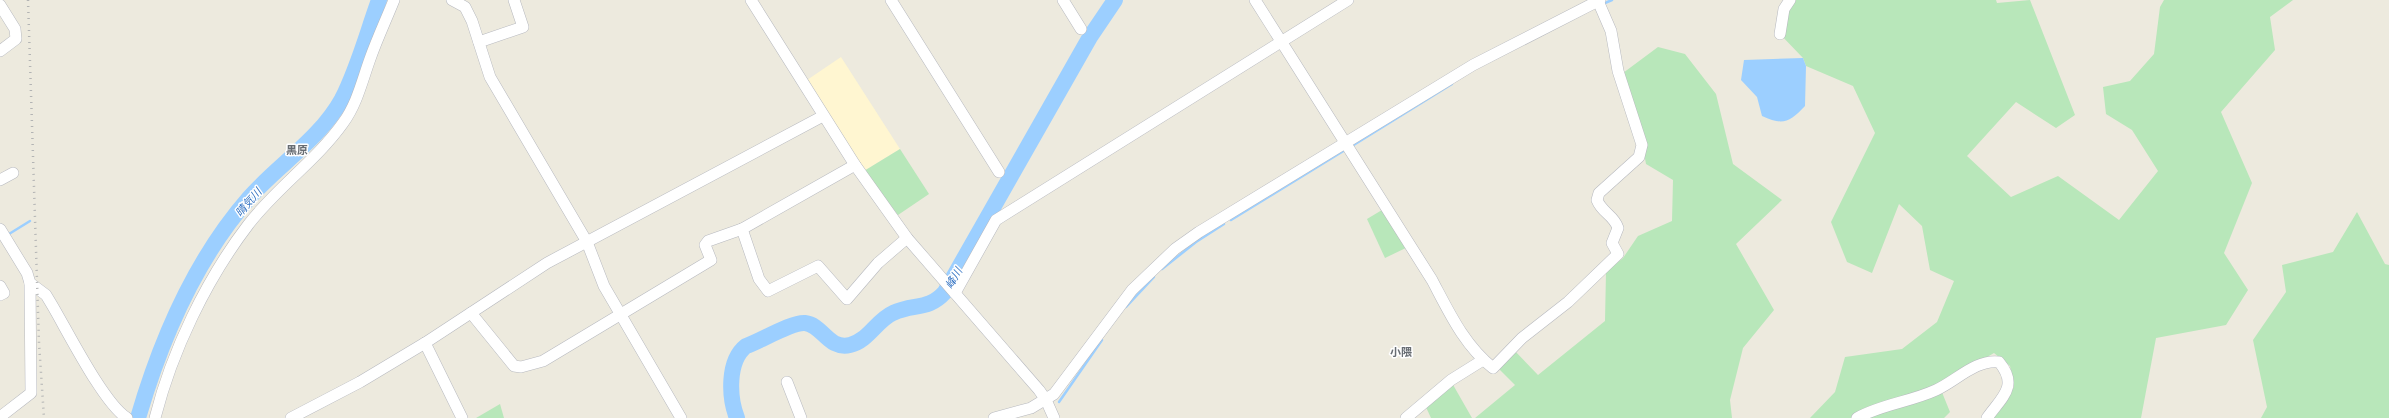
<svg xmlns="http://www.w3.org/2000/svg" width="2389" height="418" font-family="'Noto Sans','Noto Sans JP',sans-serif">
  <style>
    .commercial { fill: #fff6d1 }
    .green { fill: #b8e7ba }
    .water { fill: #9ccfff }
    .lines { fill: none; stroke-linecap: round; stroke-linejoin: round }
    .stream { stroke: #9ccfff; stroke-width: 2.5 }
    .river { stroke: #9ccfff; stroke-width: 16 }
    .minor-casing { stroke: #b7b9bf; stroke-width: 12 }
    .minor { stroke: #fff; stroke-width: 11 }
    .rail { stroke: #b3b4b4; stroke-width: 2.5; stroke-dasharray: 1 5; stroke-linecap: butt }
    .labels { text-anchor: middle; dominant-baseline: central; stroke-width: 3; stroke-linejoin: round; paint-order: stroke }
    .neighbourhood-label { font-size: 11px; font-weight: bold; fill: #686d73; stroke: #fff }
    .water-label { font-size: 11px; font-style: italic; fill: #3373c3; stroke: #fff }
  </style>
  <rect width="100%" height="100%" fill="#edeade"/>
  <polygon class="commercial" points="841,57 900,149 864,171 807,80"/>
  <g class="green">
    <polygon points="1787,0 1996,0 1997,3 2030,0 2075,115 2056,128 2016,102 1967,156 2011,197 2058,176 2119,220 2158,171 2132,130 2106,114 2103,87 2130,81 2154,54 2160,7 2164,0 2293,0 2270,17 2275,50 2221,112 2252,183 2224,253 2248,290 2226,325 2156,338 2141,418 1993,418 2014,387 2010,366 1994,353 1939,385 1950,412 1944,418 1810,418 1835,392 1845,357 1902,349 1937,322 1954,281 1930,270 1922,226 1899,204 1872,273 1847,262 1831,222 1875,133 1853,86 1806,66 1803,58 1777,31"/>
    <polygon points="1658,47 1685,54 1716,94 1733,164 1782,200 1736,244 1774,310 1743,348 1730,400 1732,418 1475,418 1515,385 1499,369 1514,350 1538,375 1605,321 1606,272 1623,258 1638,236 1672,221 1673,180 1646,164 1639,125 1623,73"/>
    <polygon points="900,149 929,194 898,215 864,171"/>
    <polygon points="1387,207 1412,245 1385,258 1367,219"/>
    <polygon points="2357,212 2385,264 2389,265 2389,418 2261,418 2267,407 2253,340 2286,292 2282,265 2333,252"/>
    <polygon points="1452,383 1472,418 1431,418 1425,405"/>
    <polygon points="500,404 504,418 476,418"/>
  </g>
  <path class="water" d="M1803 58 1806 66 1805 106C1790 122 1783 126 1762 116L1757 97 1741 80 1744 60Z"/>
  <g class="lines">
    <g class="stream">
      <polyline points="1605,3 1612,0"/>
      <polyline points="1352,146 1452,84"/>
      <polyline points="1231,220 1345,150"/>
      <polyline points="9,234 30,221"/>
      <polyline points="1162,269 1196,242 1224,224"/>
      <polyline points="1126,307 1154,277"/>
      <polyline points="1059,402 1102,340"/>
    </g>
    <g class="river">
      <path d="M138 418C161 339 194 261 249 198 278 165 320 139 342 99 358 68 367 33 379 0"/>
      <path d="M737 418C729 398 727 361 746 346 761 341 791 322 805 323 823 325 828 350 850 345 868 341 877 320 893 313 914 303 928 311 945 292L1090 37 1115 0"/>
    </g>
    <defs>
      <g id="minor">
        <polyline points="452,0 465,7 472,21 490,77 587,242 604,286 681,418"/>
        <polyline points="751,0 855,165 907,238 1039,390 1046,400 1054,418"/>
        <polyline points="891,0 999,172"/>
        <polyline points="1063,0 1081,29"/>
        <path d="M1255 0 1432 280C1449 312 1464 345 1493 368L1522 338 1568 302 1618 254 1612 243 1618 228C1614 215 1602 213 1597 200L1599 193 1639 157 1642 145 1618 71 1611 31 1598 1"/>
        <polyline points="0,5 15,29 16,39 0,51"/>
        <polyline points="1780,34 1784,9 1790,0"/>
        <polyline points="479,42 523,27 514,0"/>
        <polyline points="0,180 13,173"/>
        <path d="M0 229 27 273 30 283 46 295 52 305C68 332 104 404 127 418"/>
        <polyline points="742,229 759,279 768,291 818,266 847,299 878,263 907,238"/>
        <polyline points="0,286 4,293 0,295"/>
        <polyline points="955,293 996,220 1348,0"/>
        <polyline points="471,313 514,366 521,367 543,361 711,260 705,245 708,241 742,229 855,165"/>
        <polyline points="425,343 462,418"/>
        <polyline points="787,382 801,418"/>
        <polyline points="0,417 31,393 30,283"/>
        <path d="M155 418C172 351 206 280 248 225 276 188 316 161 343 123 357 104 362 81 370 59 377 39 386 20 394 0"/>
        <polyline points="291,418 360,382 425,343 547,263 823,116"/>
        <polyline points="994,418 1031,408 1054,394 1132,290 1175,249 1199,232 1473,65 1600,0"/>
        <polyline points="1406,418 1451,380 1483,360"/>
        <path d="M1857 418C1882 404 1910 402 1936 390 1956 381 1976 359 1999 362 2019 386 2002 397 1987 418"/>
      </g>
    </defs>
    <use href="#minor" class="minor-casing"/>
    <use href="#minor" class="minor"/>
    <polyline class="rail" points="28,0 39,343 44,418"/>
  </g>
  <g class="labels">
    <g class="neighbourhood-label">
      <text x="297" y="149">黒原</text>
      <text x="1401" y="351">小隈</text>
    </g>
    <g class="water-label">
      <text transform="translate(248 202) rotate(-49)">晴気川</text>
      <text transform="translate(953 278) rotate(-60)">峰川</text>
    </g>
  </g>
</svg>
